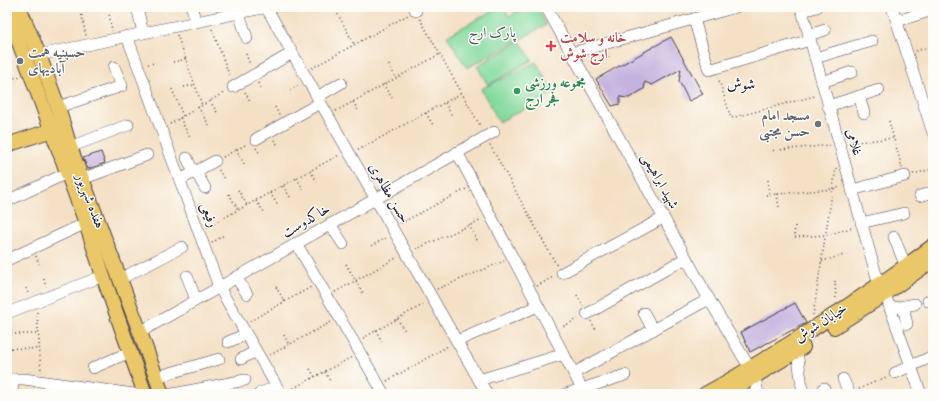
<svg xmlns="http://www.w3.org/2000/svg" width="940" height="401" font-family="'IM FELL DW Pica',Amiri,serif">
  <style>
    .green { fill: #84da9d; stroke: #537e6c }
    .building { fill: #c5b2df }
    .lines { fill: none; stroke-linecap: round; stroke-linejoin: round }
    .minor-casing { stroke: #423e50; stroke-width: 12 }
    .major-casing { stroke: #423e50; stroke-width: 16 }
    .path { stroke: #423e50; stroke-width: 1.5; stroke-dasharray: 1 3; stroke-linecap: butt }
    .minor { stroke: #fff; stroke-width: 11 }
    .major { stroke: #eac769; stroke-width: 14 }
    .health-dot { fill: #e0444e; stroke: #fdfcf7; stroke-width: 1.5 }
    .worship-dot { fill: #6b7280; stroke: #fdfcf7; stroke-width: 1.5 }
    .leisure-dot { fill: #2e9e5b; stroke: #fdfcf7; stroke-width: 1.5 }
    .labels { text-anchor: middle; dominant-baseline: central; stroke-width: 3; stroke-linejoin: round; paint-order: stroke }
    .park-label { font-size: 14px; fill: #3f5958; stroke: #fdfcf7 }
    .health-label { font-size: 14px; font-weight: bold; fill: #be3a42; stroke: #fdfcf7; text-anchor: start }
    .worship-label { font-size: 14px; font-weight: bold; fill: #5b616d; stroke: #fdfcf7; text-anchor: start }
    .leisure-label { font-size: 14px; font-weight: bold; fill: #27864d; stroke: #fdfcf7; text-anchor: start }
    .street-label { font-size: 14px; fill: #22223b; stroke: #fdfcf7 }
    .neighbourhood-label { font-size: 15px; fill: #22223b; stroke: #fdfcf7 }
  </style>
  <rect width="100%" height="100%" fill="#fdfcf7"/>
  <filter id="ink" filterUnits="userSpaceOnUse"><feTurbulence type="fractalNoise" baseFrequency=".025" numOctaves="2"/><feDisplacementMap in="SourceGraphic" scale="8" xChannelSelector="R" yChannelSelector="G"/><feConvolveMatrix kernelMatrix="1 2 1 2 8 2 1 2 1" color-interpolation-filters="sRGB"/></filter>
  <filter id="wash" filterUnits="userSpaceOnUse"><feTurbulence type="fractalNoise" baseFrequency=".012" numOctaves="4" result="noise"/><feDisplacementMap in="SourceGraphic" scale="16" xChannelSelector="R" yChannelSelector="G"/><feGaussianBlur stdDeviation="0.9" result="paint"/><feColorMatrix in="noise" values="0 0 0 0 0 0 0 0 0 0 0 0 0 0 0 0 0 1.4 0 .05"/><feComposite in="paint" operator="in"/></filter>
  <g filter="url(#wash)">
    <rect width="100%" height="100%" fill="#f4e0c5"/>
    <g class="green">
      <polygon points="499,7 504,7 509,17 523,7 537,7 546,25 467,68 447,36"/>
      <polygon points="520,41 532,60 488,85 477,66"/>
      <polygon points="536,62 554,93 499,122 481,89"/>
    </g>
    <g id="blocks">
      <g class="building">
        <polygon points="671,37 703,94 689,101 679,81 681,69 652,85 645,82 644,89 629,98 620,97 620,104 612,106 596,79"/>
        <polygon points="101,152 105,163 88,169 83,158"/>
        <polygon points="795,303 806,323 750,352 741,332"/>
      </g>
    </g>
  </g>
  <g filter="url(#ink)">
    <use href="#blocks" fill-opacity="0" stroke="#423e50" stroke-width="1"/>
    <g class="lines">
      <defs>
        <g id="minor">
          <polyline points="137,7 143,33"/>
          <polyline points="192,7 195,22"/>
          <polyline points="266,7 487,394"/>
          <polyline points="414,7 416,11"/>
          <polyline points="546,7 709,299 755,377 758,394"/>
          <polyline points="801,7 879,285"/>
          <polyline points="892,7 933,133"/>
          <polyline points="802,11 817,7"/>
          <polyline points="239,13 247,38"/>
          <polyline points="694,19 709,70 810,40"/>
          <polyline points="897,21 933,10"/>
          <polyline points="809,35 825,30"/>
          <polyline points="127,36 219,287 281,394"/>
          <polyline points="572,53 736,7"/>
          <polyline points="39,55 268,7"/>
          <polyline points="815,58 872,41"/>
          <polyline points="822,82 852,72"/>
          <polyline points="233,87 292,53"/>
          <polyline points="859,96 864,113"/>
          <polyline points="317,97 341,83"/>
          <polyline points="828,106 879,90"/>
          <polyline points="58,107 122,86 114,67"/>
          <polyline points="256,139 320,103"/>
          <polyline points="70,147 128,125"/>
          <polyline points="457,152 582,389"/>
          <polyline points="187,158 194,173"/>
          <polyline points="196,172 205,188"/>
          <polyline points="82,179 147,155"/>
          <polyline points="180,180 215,161"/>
          <polyline points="852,190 905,176"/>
          <polyline points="920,196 933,192"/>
          <polyline points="7,201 67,173"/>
          <polyline points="861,223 904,213"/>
          <polyline points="330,224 343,244"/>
          <polyline points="894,237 906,267"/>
          <polyline points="296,243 384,394"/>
          <polyline points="7,260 86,223"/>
          <polyline points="562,273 663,218"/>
          <polyline points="187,276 196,300"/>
          <polyline points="236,277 247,294"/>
          <polyline points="120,279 182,247"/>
          <polyline points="885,294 921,394"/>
          <polyline points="928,301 933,300"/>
          <polyline points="903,306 907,324"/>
          <polyline points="890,309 915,304"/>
          <polyline points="7,313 103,276"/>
          <polyline points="644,313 653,330"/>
          <polyline points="587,314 686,258"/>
          <polyline points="140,332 494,132"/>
          <polyline points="457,341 538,306"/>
          <polyline points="228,342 246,334"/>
          <polyline points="797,351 803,394"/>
          <polyline points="241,359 256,351"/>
          <polyline points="93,368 130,352"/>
          <polyline points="574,373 709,299"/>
          <polyline points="895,373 931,357"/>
          <polyline points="156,377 219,359"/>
          <polyline points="7,379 24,379 134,394"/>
          <polyline points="843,379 849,393 845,394"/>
          <polyline points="479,380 564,354"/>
          <polyline points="824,388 826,394"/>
          <polyline points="260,393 276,387"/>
          <polyline points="12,394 13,379"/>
          <polyline points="173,394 245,380"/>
          <polyline points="566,394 625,375"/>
        </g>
        <g id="major">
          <polyline points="19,7 39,55 58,107 70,147 140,332 162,394"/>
          <polyline points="7,10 86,223 103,276 145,394"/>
          <polyline points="7,145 52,130"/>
          <polyline points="834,327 885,294 933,260"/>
          <path d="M705 394C734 379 761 361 789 344 838 313 886 281 933 246"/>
          <polyline points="726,394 803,347"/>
        </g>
      </defs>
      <use href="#minor" class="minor-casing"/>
      <use href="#major" class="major-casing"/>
      <g class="path">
        <polyline points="80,7 86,36"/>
        <polyline points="108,7 112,31"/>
        <polyline points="334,7 354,44"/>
        <polyline points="643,7 643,8"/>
        <polyline points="53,10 67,7"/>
        <polyline points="420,19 482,129"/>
        <polyline points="212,29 230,77"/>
        <polyline points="177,35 202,105"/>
        <polyline points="916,51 932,46 933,49"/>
        <polyline points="607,53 610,59"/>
        <polyline points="246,54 250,65"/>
        <polyline points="173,62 186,59"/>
        <polyline points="148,64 156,63"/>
        <polyline points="389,65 396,78"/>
        <polyline points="312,68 408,15"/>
        <polyline points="718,77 731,118 815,96"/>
        <polyline points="7,81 20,76"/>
        <polyline points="258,83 261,89"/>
        <polyline points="383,84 392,98"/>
        <polyline points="184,87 194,85"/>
        <polyline points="172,89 183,116"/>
        <polyline points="290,90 299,85"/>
        <polyline points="245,92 250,101"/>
        <polyline points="210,101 218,114"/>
        <polyline points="353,102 359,112"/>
        <polyline points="445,103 452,116"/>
        <polyline points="198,107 209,125"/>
        <polyline points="275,107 279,115"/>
        <polyline points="336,111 440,54"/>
        <polyline points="426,113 433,125"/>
        <polyline points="180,118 190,138"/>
        <polyline points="889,121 902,168"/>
        <polyline points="170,124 225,92"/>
        <polyline points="274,140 277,144"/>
        <polyline points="848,143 894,138"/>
        <polyline points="490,145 557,266"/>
        <polyline points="256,148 260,154"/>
        <polyline points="236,149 244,164"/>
        <polyline points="358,150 462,93"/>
        <polyline points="769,151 831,145"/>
        <polyline points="223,157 247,144"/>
        <polyline points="219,170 224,179"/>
        <polyline points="310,171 318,183"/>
        <polyline points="913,174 933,169"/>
        <polyline points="297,178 304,191"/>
        <polyline points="768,180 769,195"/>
        <polyline points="283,186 290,197"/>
        <polyline points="238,190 247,205"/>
        <polyline points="270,193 277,204"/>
        <polyline points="229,194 238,210"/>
        <polyline points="777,194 779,208"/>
        <polyline points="766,195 833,189 841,187"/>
        <polyline points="256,201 265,213"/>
        <polyline points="401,223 466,189"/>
        <polyline points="469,225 478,242"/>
        <polyline points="795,226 794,237 826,235 852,228"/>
        <polyline points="207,227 339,155"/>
        <polyline points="212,243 224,235"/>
        <polyline points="371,246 386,238"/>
        <polyline points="416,249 482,220"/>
        <polyline points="36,256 39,264"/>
        <polyline points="822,261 844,255"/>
        <polyline points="346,264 364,295"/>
        <polyline points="7,269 10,276"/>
        <polyline points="44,279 46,287"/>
        <polyline points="835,281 836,301"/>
        <polyline points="537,286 553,277"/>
        <polyline points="276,287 285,302"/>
        <polyline points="26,288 29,295"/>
        <polyline points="437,289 504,261"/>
        <polyline points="335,292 398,257"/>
        <polyline points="577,295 583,306"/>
        <polyline points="37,312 41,372"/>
        <polyline points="813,315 836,168"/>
        <polyline points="397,319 406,332"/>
        <polyline points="250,321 311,287"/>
        <polyline points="591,321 596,330"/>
        <polyline points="560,328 578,319"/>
        <polyline points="376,330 383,344"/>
        <polyline points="7,334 39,334"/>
        <polyline points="284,335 289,345"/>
        <polyline points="363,338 424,304"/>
        <polyline points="7,348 39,349"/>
        <polyline points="270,355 331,322"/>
        <polyline points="310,369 315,377"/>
        <polyline points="325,372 330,381"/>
        <polyline points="387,381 448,346"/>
        <polyline points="859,389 886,377"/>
        <polyline points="290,390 352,357"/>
        <polyline points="365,394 370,391"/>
      </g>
      <use href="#minor" class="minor"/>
      <use href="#major" class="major"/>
    </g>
  </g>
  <path class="health-dot" d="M549 40h4v4h4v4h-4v4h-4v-4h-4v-4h4z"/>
  <g class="worship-dot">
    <circle cx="20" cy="61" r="4"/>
    <circle cx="818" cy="124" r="4"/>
  </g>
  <circle class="leisure-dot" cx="517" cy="91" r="4"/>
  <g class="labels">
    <g class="park-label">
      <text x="492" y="33">پارک ارج</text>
    </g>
    <g class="health-label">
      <text x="560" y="38">خانه و سلامت<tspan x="560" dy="16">ارج شوش</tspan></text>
    </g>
    <g class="worship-label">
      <text x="28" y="53">حسینیه همت<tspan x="28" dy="16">آبادیهای</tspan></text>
      <text x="810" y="116" text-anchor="end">مسجد امام<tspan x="810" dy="16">حسن مجتبی</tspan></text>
    </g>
    <g class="leisure-label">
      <text x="525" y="83">مجموعه ورزشی<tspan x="525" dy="16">فجر ارج</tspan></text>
    </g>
    <g class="street-label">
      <text transform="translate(854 142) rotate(74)">غلامی</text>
      <text transform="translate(660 181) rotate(61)">شهید ابراهیمی</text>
      <text transform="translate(389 193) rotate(60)">حسن مظاهری</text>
      <text transform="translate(90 201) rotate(69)">هفده شهریور</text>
      <text transform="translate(209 215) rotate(70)">رفیعی</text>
      <text transform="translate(306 221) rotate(-30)">خاکدوست</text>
      <text transform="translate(821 323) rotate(-33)">خیابان شوش</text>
    </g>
    <g class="neighbourhood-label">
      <text x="741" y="84">شوش</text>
    </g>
  </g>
  <rect width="940" height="401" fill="none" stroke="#fdfcf7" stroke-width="24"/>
</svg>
